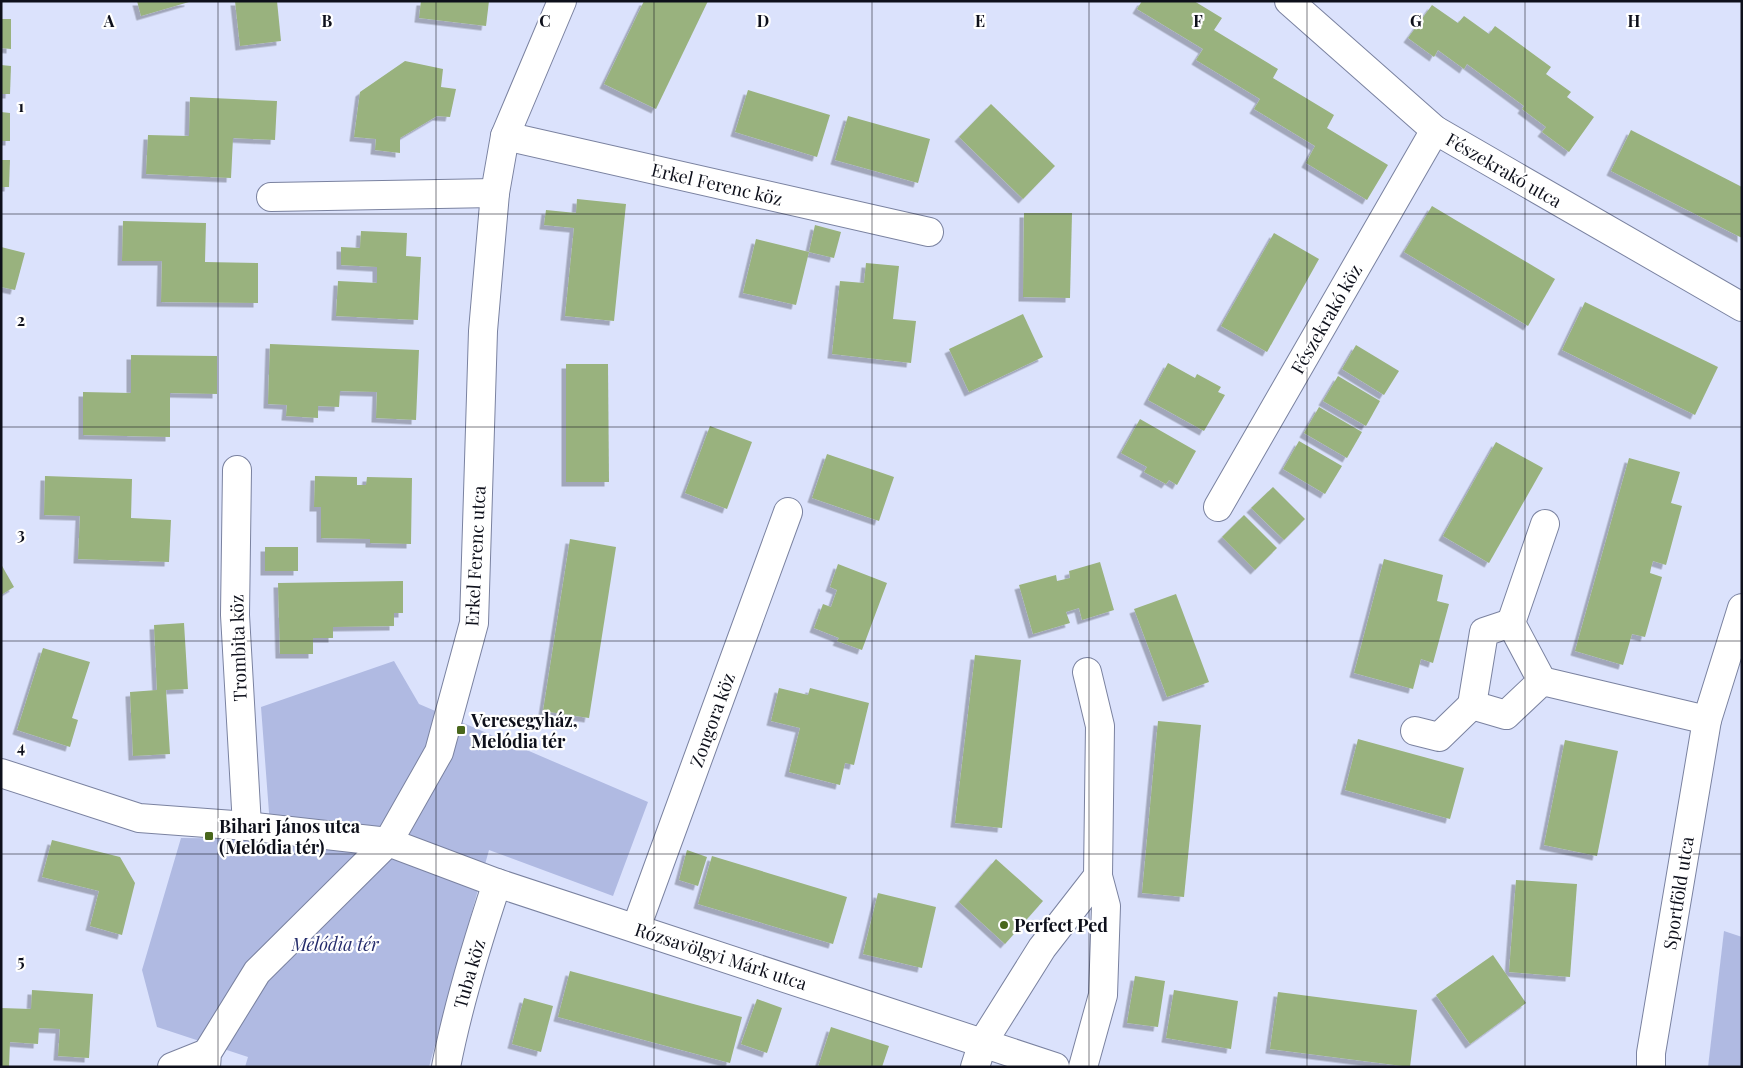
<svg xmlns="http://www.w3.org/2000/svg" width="1743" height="1068" font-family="'Playfair Display',serif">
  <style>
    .green { fill: #b0bae2 }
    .building { fill: #99b27e; filter: url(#shadow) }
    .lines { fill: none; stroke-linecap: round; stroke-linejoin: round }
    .minor-casing { stroke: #7a82a0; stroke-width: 30 }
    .minor { stroke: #fff; stroke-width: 28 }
    .grid { fill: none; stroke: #0e101b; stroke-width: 1; stroke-opacity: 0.55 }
    .poi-dot { fill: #49671c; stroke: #fff; stroke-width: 2 }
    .labels { text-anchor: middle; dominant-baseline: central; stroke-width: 4.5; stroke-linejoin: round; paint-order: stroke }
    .street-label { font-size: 18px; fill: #0e101b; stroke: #fff }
    .poi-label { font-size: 18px; font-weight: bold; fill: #0e101b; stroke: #fff; text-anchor: start }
    .park-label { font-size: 18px; font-style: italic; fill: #262d6c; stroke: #fff }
    .grid-label { font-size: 16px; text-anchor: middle; font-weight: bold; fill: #0e101b; stroke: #fff; stroke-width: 4.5; stroke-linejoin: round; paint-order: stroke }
  </style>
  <defs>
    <filter id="shadow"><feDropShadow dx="-4.5" dy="4.5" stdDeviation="0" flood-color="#0004"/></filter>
  </defs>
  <rect width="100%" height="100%" fill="#dbe2fc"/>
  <g class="green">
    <polygon points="394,661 419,704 648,802 613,896 489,850 429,1067 245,1067 248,1057 157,1027 142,970 181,838 271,839 261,707"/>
    <polygon points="1724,931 1742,937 1742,1067 1708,1067"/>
  </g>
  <g class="building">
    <polygon points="137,1 189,1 189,2 141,16"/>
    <polygon points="235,1 277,1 281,41 240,46"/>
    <polygon points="421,1 489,1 486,26 419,18"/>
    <polygon points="644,1 708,1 656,109 604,84"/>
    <polygon points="1142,1 1194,1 1222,18 1214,30 1278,69 1273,78 1334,115 1327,128 1388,165 1367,200 1306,163 1315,146 1254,109 1260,99 1196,60 1203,49 1137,9"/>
    <polygon points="1432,5 1458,23 1464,16 1489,34 1495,26 1551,67 1546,74 1571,92 1567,97 1594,117 1569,152 1542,132 1546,127 1522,109 1524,106 1467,64 1464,69 1438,50 1434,57 1408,38"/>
    <polygon points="1,19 11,19 11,49 1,48"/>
    <polygon points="405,61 443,69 441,87 456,89 450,117 437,116 400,138 400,153 375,150 376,139 354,137 360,92"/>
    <polygon points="1,65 11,66 10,94 1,94"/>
    <polygon points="748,90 830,115 817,157 735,132"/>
    <polygon points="190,97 277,101 275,140 233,138 231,178 146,174 148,135 189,136"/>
    <polygon points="991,104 1055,166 1023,199 959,137"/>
    <polygon points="1,112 10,113 10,141 1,141"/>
    <polygon points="848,116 930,139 918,183 835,160"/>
    <polygon points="1631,130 1742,187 1742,238 1611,171"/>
    <polygon points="1,160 10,160 9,187 1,187"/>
    <polygon points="577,199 626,204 614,321 565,316 574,228 544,225 546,210 576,213"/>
    <polygon points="1432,206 1555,279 1528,326 1404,252"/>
    <polygon points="1024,213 1072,213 1070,298 1023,297"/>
    <polygon points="123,221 206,223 205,262 258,263 258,303 161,302 162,261 122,261"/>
    <polygon points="815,225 841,232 834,258 809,252"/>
    <polygon points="361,231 407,233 406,256 421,257 418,320 336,316 338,281 377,283 377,267 341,265 341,247 360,248"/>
    <polygon points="1274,233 1319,259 1267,352 1221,326"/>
    <polygon points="756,239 809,252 796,305 743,293"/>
    <polygon points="1,247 25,253 15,290 1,287"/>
    <polygon points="866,263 899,266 893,319 916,321 911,363 832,354 840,281 864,283"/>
    <polygon points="1585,302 1718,367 1695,415 1562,350"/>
    <polygon points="1023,314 1043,357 969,392 949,349"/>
    <polygon points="270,344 419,350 416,420 376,418 377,392 340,391 339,407 318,406 318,418 286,416 287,405 268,404"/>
    <polygon points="1356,345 1399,371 1384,395 1342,369"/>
    <polygon points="131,355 217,356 217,394 170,393 170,437 83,435 83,392 131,393"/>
    <polygon points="1168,363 1195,378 1197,374 1221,387 1218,392 1225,395 1204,431 1148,400"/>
    <polygon points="566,364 608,364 609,482 566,482"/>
    <polygon points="1338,376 1380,401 1366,426 1323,401"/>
    <polygon points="1319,407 1362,432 1347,458 1304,433"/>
    <polygon points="1140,419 1196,451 1177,485 1169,480 1166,484 1144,472 1147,467 1121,453"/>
    <polygon points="710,426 752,442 727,509 685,493"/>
    <polygon points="1299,441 1342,466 1325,494 1283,469"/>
    <polygon points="1496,442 1543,468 1489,563 1443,536"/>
    <polygon points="827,454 894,477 879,521 812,498"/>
    <polygon points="1629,458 1680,472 1671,503 1682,506 1666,565 1653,561 1651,568 1650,573 1662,577 1645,637 1632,634 1623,665 1575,651"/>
    <polygon points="45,476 132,479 131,518 171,520 169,562 78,559 80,516 44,515"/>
    <polygon points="315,476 357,477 357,485 366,485 367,477 412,478 411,544 370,543 370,539 321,538 321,507 314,507"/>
    <polygon points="1273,487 1305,519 1284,540 1251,508"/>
    <polygon points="1244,515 1277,548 1255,570 1222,537"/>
    <polygon points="570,539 616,547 589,718 543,711"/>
    <rect x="265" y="547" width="33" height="24"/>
    <polygon points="1384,559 1443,575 1437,601 1449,604 1433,663 1421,659 1413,689 1354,673"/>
    <polygon points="1100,562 1114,610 1082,620 1079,608 1066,612 1070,623 1033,634 1019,585 1056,575 1057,581 1070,578 1069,571"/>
    <polygon points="1,564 14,587 1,595"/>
    <polygon points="838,564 887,583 862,650 837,641 839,638 814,628 823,604 831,607 837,590 830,587"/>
    <polygon points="403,581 403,613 394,613 394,626 333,627 333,638 313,638 313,654 280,654 278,583"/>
    <polygon points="1176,594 1209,682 1167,697 1134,609"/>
    <polygon points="184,623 188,689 166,690 170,754 133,756 130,692 157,690 154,625"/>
    <polygon points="43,648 90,662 72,718 78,720 70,747 17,730"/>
    <polygon points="975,655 1021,660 1002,828 955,823"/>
    <polygon points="779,688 808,695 810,688 869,703 854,765 845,763 840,785 789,772 800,728 771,721"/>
    <polygon points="1158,721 1201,725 1184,897 1142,893"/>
    <polygon points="1358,739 1464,768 1450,819 1345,790"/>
    <polygon points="1565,740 1618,751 1597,856 1544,845"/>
    <polygon points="52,840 120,857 135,883 122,935 90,926 99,891 42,877"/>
    <polygon points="687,850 707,857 698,886 679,880"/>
    <polygon points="712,856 847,897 833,944 698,904"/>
    <polygon points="996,859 1043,901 1005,944 959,902"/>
    <polygon points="1516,880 1577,884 1570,977 1509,972"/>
    <polygon points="878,893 936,907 922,968 863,954"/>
    <polygon points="1493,955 1526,1003 1470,1044 1436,995"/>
    <polygon points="570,971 742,1017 730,1063 558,1017"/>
    <polygon points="1135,976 1165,981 1158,1027 1127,1023"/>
    <polygon points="32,990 93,994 89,1058 58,1056 60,1029 39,1028 38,1044 10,1042 9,1067 1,1067 1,1008 31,1009"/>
    <polygon points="1174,990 1238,1001 1231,1049 1166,1038"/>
    <polygon points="1278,992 1417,1010 1410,1067 1270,1049"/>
    <polygon points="524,998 553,1006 541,1052 512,1044"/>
    <polygon points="757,999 782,1008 767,1053 741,1044"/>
    <polygon points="831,1027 889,1046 882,1067 818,1067"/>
  </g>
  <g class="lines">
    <defs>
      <g id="minor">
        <polyline points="1289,1 1435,130 1742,307"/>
        <polyline points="505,136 929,232"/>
        <polyline points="271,197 495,193"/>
        <polyline points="237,470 235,615 247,826"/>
        <polyline points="1218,507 1435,130"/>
        <polyline points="1511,623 1545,524"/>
        <polyline points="1542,681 1506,715 1472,705 1484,632 1511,623 1542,681 1707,720"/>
        <polyline points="1415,731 1439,737 1472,705"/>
        <polyline points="1,773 139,818 247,826 388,842 497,883 1055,1067"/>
        <polyline points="636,928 788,512"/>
        <polyline points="172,1067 207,1053"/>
        <polyline points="206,1067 207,1053 257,972 388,842 439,752 474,623 483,331 495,193 505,136 562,1"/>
        <path d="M446 1067C458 1005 477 943 497 883"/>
        <polyline points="975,1067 983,1042 1042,948 1098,876 1100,726 1087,672"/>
        <polyline points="1083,1067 1103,995 1106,906 1098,876"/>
        <polyline points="1651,1067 1651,1053 1707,720 1742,608"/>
      </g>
    </defs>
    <use href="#minor" class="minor-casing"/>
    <use href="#minor" class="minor"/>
  </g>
  <path class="grid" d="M218 1V1067M436 1V1067M654 1V1067M872 1V1067M1089 1V1067M1307 1V1067M1525 1V1067M1 214H1742M1 427H1742M1 641H1742M1 854H1742"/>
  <g class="poi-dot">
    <rect x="456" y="725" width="10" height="10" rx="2.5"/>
    <rect x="204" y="831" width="10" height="10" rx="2.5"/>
    <circle cx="1004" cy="925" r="5"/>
  </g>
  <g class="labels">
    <g class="street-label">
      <text transform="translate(1504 170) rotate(30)">Fészekrakó utca</text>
      <text transform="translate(717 184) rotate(13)">Erkel Ferenc köz</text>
      <text transform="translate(1326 319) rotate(-60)">Fészekrakó köz</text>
      <text transform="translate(475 556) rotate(-87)">Erkel Ferenc utca</text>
      <text transform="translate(238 648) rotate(-92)">Trombita köz</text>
      <text transform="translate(712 720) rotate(-70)">Zongora köz</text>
      <text transform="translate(1678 893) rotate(-81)">Sportföld utca</text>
      <text transform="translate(721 956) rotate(18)">Rózsavölgyi Márk utca</text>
      <text transform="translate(469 974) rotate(-74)">Tuba köz</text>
    </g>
    <g class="poi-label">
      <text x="471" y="720">Veresegyház,<tspan x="471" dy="21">Melódia tér</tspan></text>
      <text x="219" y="826">Bihari János utca<tspan x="219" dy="21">(Melódia tér)</tspan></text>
      <text x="1014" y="925">Perfect Ped</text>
    </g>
    <g class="park-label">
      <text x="335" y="944">Melódia tér</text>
    </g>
  </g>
  <g class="grid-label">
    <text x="109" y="27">A</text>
    <text x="327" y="27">B</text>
    <text x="545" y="27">C</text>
    <text x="763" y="27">D</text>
    <text x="980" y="27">E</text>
    <text x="1198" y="27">F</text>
    <text x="1416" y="27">G</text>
    <text x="1634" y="27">H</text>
    <text x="21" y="112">1</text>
    <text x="21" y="326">2</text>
    <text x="21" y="540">3</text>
    <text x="21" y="753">4</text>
    <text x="21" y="967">5</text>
  </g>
  <rect width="1743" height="1068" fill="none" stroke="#0e101b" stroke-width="5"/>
</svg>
